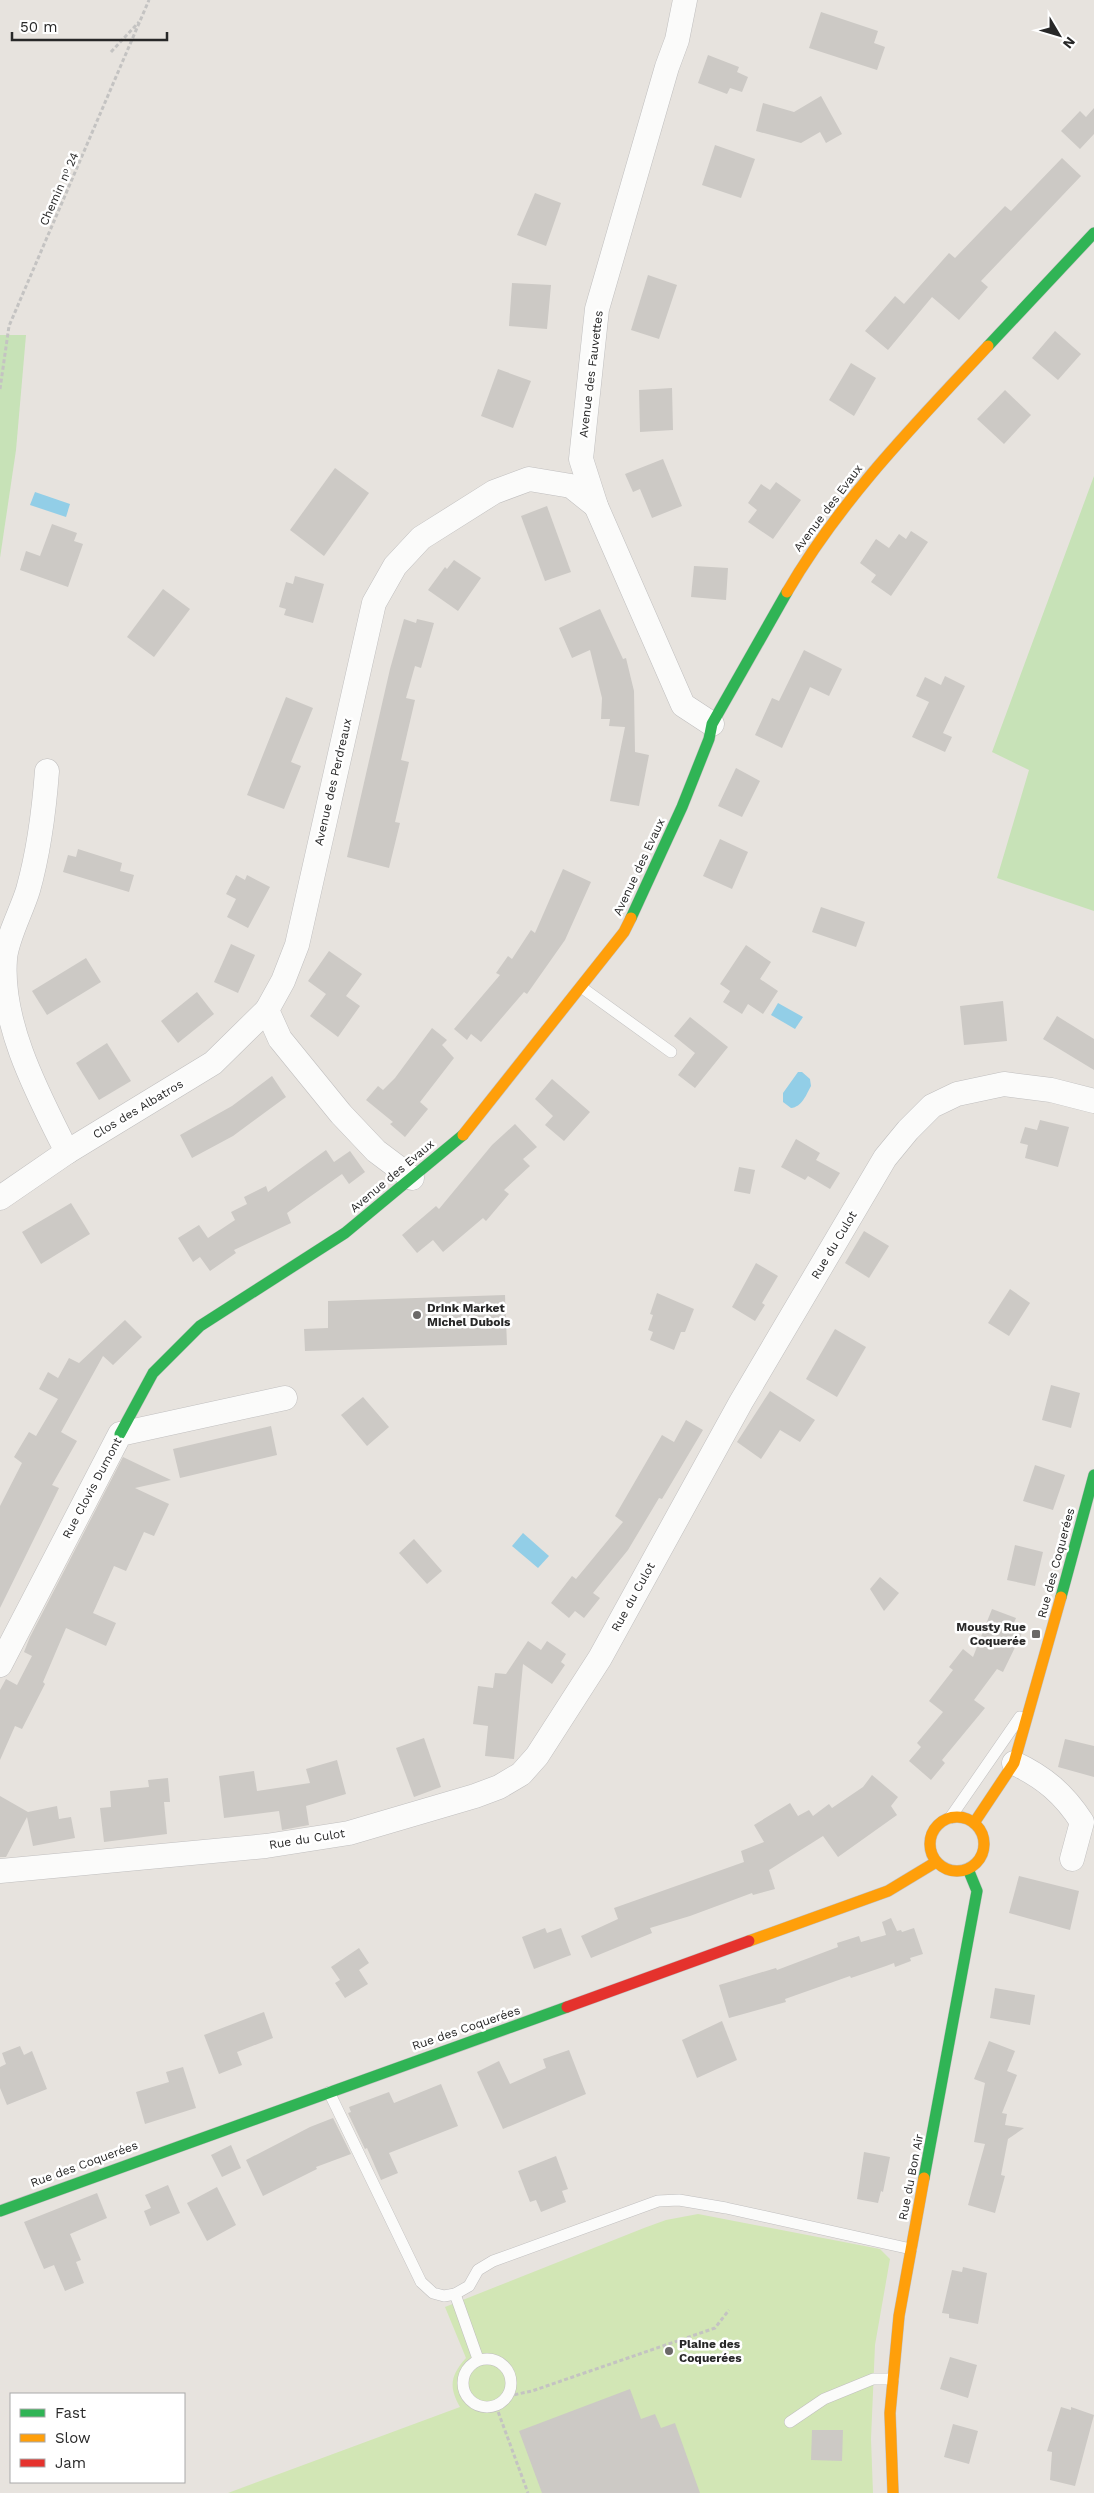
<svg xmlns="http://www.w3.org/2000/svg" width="1094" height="2493" font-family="'Work Sans',sans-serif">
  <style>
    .green { fill: #c7e2b7 }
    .pitch { fill: #d2e6b5 }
    .water { fill: #92cee7 }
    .building { fill: #ccc9c5 }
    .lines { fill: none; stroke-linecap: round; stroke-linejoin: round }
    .lane-casing { stroke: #c0bfbf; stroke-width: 12 }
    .street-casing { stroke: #c0bfbf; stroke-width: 25 }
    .fast-casing { stroke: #c0bfbf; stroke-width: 12 }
    .slow-casing { stroke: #c0bfbf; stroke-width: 12 }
    .jam-casing { stroke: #c0bfbf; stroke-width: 12 }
    .path { stroke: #c4c3c2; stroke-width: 3; stroke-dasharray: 4 2.5; stroke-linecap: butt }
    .lane { stroke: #fbfbfa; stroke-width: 11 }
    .street { stroke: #fbfbfa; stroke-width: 24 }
    .fast { stroke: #30b455; stroke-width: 11 }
    .slow { stroke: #ff9f0a; stroke-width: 11 }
    .jam { stroke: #e5322d; stroke-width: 11 }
    .poi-dot { fill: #6b6968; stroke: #fff; stroke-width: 2 }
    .labels { text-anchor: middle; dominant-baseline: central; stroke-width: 5; stroke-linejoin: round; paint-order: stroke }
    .street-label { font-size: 12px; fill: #282828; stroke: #fff }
    .poi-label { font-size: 12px; font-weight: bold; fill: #282828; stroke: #fff; text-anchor: start }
  </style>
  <rect width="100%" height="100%" fill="#e7e3de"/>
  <g class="green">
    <polygon points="0,335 26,335 16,450 0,558"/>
    <polygon points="1094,476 1094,911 997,878 1029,770 992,752"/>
  </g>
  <path class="pitch" d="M698 2214 880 2249 890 2259 875 2345 871 2439 873 2493H228L460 2407C448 2386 451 2375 466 2358L445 2307 644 2228 666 2220Z"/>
  <g class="water">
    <polygon points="35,492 70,504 66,517 30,505"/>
    <polygon points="778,1003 803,1017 795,1029 771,1015"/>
    <path d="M798 1072H802L810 1079 811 1086C806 1095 802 1107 791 1108L783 1102V1093Z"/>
    <polygon points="523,1533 549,1556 538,1568 512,1546"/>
  </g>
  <g class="building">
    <polygon points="821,12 878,31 874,43 885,47 877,70 809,48"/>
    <polygon points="708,55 739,67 737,72 748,77 742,92 730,88 727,94 698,83"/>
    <polygon points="821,96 842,134 826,143 820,132 801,143 756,131 763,103 794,112"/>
    <polygon points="1094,108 1094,134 1080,149 1061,131 1080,111 1086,117"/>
    <polygon points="715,145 755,159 741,198 702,185"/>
    <polygon points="1062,158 1081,176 981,281 988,287 959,320 932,297 888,350 865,331 895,296 904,304 949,253 955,258 1005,206 1011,211"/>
    <polygon points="535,193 561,203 546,246 517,235"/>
    <polygon points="648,275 677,285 659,339 631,330"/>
    <polygon points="512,283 551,285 547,329 509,326"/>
    <polygon points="1055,331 1081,354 1058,380 1032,358"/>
    <polygon points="851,363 876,378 854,416 829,400"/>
    <polygon points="498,369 531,381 513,428 481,416"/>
    <polygon points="672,388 673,430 640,432 639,390"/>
    <polygon points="1005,390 1031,415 1004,444 977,419"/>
    <polygon points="663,459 682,506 652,518 640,489 633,492 625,474"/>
    <polygon points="335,468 369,493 324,556 290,530"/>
    <polygon points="776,482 801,500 773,539 748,522 757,510 748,503 761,484 770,490"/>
    <polygon points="547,506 571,572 545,581 521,516"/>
    <polygon points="52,524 77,533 74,541 83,544 68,587 20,570 26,551 40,556"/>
    <polygon points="911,531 928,542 891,596 871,582 876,575 860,563 876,539 889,548 899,534 906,539"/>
    <polygon points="454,560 481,578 458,611 428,590 445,567 447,569"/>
    <polygon points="694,566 728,568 726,600 691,597"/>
    <polygon points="295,576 324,584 313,623 284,615 286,609 279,607 286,582 293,584"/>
    <polygon points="163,589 190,609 154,657 127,637"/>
    <polygon points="600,609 623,659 626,658 634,691 635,752 649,755 639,806 610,801 625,727 609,726 610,719 601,719 602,698 590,650 572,658 559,628"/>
    <polygon points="404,619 416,623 417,619 434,623 421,668 415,666 406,698 415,700 401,760 409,762 395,822 400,823 389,868 347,857 390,669"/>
    <polygon points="804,650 842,669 829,696 810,687 782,748 755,735 772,698 779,701"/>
    <polygon points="945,676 965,686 943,733 952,737 945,752 912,737 929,702 916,696 925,677 941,685"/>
    <polygon points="286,697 313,708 291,762 301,766 284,809 247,795"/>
    <polygon points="736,768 760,781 742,817 718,806"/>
    <polygon points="720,839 748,852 732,889 703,876"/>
    <polygon points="78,849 122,863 120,871 134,875 129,892 63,872 68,855 76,857"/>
    <polygon points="563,869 591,882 565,940 527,994 524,992 481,1042 471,1034 467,1040 454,1029 500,975 496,973 508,956 512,959 531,930 535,933"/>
    <polygon points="236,875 245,880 247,875 270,887 248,928 227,917 236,899 226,894"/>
    <polygon points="821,907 865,922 856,947 812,932"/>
    <polygon points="231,944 255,955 238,993 214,982"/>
    <polygon points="746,945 771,962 760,979 778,991 763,1014 748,1004 742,1014 723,1002 730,991 720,984"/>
    <polygon points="329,951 362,974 346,996 360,1006 338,1037 310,1016 326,994 308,981"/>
    <polygon points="86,958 101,982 47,1015 32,991"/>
    <polygon points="197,992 214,1014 178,1043 161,1021"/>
    <polygon points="1003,1001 1007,1041 964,1045 960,1006"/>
    <polygon points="1057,1016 1094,1039 1094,1070 1043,1039"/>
    <polygon points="690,1017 728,1047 695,1088 678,1075 695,1053 674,1036"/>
    <polygon points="432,1028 447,1040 442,1045 454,1058 420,1102 428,1109 405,1137 390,1124 393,1122 366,1100 378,1086 383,1090 395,1078"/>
    <polygon points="107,1043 131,1081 99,1100 76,1063"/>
    <polygon points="272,1076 286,1097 233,1136 192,1158 180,1135 232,1106"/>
    <polygon points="552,1079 590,1112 564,1141 545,1125 553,1116 535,1099"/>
    <polygon points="1040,1120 1069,1127 1058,1167 1025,1158 1028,1145 1020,1143 1025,1127 1037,1130"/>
    <polygon points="515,1124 537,1147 523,1159 530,1166 504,1190 509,1194 486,1221 483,1218 443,1252 433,1240 417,1253 402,1235 436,1206 439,1209 492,1145"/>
    <polygon points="796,1139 820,1153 816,1160 840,1173 830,1189 808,1176 805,1180 781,1167"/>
    <polygon points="326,1150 334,1162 350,1151 365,1172 349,1184 342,1174 287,1213 291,1223 234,1250 236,1253 210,1271 200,1257 193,1262 178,1238 199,1225 208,1238 235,1220 231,1212 247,1204 244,1197 266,1186 268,1192"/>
    <polygon points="739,1167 755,1170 750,1194 734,1191"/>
    <polygon points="71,1203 90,1234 41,1264 22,1232"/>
    <polygon points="864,1231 889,1246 869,1278 845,1263"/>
    <polygon points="756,1263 778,1276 762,1303 765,1305 755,1321 732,1307"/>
    <polygon points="1010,1289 1030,1303 1009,1336 988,1323"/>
    <polygon points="657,1293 694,1309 685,1332 681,1332 674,1350 650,1340 653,1332 648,1330 653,1315 650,1314"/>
    <polygon points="505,1295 507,1345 305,1351 304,1329 328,1328 328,1301"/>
    <polygon points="125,1320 142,1337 113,1365 103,1356 61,1432 77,1441 52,1485 59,1488 0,1608 0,1506 22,1463 14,1457 29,1432 36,1436 58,1399 39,1389 48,1372 58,1378 69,1358 79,1363"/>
    <polygon points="835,1329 866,1347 837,1397 806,1379"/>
    <polygon points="1051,1385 1080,1393 1071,1428 1042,1420"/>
    <polygon points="770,1391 815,1420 800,1442 780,1430 761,1459 737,1442"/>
    <polygon points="363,1397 389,1427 367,1446 341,1415"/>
    <polygon points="686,1420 703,1430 662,1499 659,1498 628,1550 593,1593 600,1598 584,1618 575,1611 569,1618 551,1603 572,1576 576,1579 623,1522 615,1516 662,1435 674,1442"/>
    <polygon points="271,1426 277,1455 180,1478 173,1449"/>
    <polygon points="123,1457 171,1480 135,1488 169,1504 154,1536 144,1532 126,1571 114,1566 93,1613 116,1623 106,1646 66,1628 43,1682 45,1684 22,1729 15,1726 0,1760 0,1690 6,1679 17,1685 32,1656 24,1652 30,1637"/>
    <polygon points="1035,1465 1065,1475 1053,1510 1023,1501"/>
    <polygon points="414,1539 442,1571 427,1584 399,1553"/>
    <polygon points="1015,1545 1043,1552 1035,1586 1007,1580"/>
    <polygon points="880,1577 899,1593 884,1611 870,1589"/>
    <polygon points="992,1609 1016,1618 1013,1625 1024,1629 1003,1672 997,1669 974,1700 985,1708 942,1760 945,1763 931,1780 909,1761 921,1747 917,1743 943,1712 929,1701 953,1670 949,1667 963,1649 973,1657"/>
    <polygon points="528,1641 541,1650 547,1641 566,1654 561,1662 565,1665 552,1684 523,1664 514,1759 485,1756 488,1726 473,1724 478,1686 493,1688 495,1673 506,1674"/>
    <polygon points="424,1738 441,1787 414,1797 396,1748"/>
    <polygon points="1065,1739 1094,1746 1094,1777 1058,1767"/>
    <polygon points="337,1760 346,1794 306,1806 309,1825 282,1830 279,1811 224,1818 219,1776 254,1771 257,1791 310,1783 306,1769"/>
    <polygon points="872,1775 898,1797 891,1806 897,1815 838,1857 823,1836 769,1870 775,1889 753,1895 752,1893 690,1916 650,1928 652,1933 591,1958 581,1936 618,1919 614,1908 744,1862 741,1851 764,1842 754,1825 790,1803 798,1816 809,1810 813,1816 829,1804 832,1808 863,1787"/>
    <polygon points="168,1778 170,1802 164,1802 167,1834 104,1842 100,1808 111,1807 110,1791 149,1787 148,1780"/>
    <polygon points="0,1796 28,1812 57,1806 59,1819 71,1817 75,1838 33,1846 27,1817 6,1857 0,1857"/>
    <polygon points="1019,1876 1079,1891 1070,1930 1009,1913"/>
    <polygon points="891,1918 897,1931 901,1930 902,1932 914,1928 923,1954 910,1958 911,1961 895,1967 894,1963 886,1966 851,1978 850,1976 785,1999 786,2002 729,2018 719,1985 776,1968 777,1970 838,1947 837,1943 859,1936 861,1942 886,1935 882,1922"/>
    <polygon points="545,1928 547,1933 561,1928 571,1955 534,1969 522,1937"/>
    <polygon points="359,1948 369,1963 359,1970 368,1984 345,1998 335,1983 340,1980 331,1967"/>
    <polygon points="995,1988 1035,1995 1030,2025 990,2018"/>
    <polygon points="264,2012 273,2038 237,2052 242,2065 219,2074 204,2035"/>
    <polygon points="722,2021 737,2060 697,2078 682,2040"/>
    <polygon points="989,2041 1015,2051 1007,2071 1017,2075 1002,2113 1007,2114 1005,2125 1024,2128 1008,2139 1001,2175 1005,2176 995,2213 968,2205 985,2144 974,2142 985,2083 974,2079"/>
    <polygon points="20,2046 24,2055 32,2051 47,2089 7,2105 0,2088 0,2067 6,2064 2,2053"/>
    <polygon points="569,2050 586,2094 503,2129 477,2072 499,2061 510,2084 546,2068 543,2059"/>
    <polygon points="183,2067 196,2108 145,2124 136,2092 169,2082 166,2072"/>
    <polygon points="441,2084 458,2126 389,2153 398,2173 381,2180 367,2148 365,2149 348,2113 351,2112 349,2107 389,2092 394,2103"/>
    <polygon points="333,2118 351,2154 316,2167 317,2169 263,2196 246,2160 310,2127"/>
    <polygon points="231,2145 241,2168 222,2177 211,2155"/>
    <polygon points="864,2152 890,2157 883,2192 881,2191 878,2203 857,2199"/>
    <polygon points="556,2156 568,2189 562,2191 566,2202 541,2212 536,2200 530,2202 518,2171"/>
    <polygon points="168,2185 180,2213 150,2226 144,2211 151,2208 145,2195"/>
    <polygon points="217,2187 236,2225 207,2241 187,2203"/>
    <polygon points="97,2193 107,2218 70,2234 81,2260 76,2262 84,2283 65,2291 54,2265 44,2269 24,2222"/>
    <polygon points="963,2267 987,2273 978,2324 949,2318 949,2314 942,2313 952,2270 962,2272"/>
    <polygon points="950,2357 977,2365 968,2398 940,2389"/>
    <polygon points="630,2389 641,2419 655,2414 661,2428 675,2423 700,2493 542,2493 519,2431"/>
    <polygon points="1061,2407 1071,2410 1071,2407 1094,2415 1075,2486 1050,2480 1052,2452 1047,2451"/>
    <polygon points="953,2424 978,2431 969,2464 944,2457"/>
    <polygon points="812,2430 843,2430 842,2461 811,2460"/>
  </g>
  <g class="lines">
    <defs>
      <g id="lane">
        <polyline points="581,987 671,1052"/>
        <polyline points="950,1818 1020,1717"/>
        <polyline points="329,2092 421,2282 433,2293 444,2296 455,2294 469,2286 478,2270 493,2261 658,2201 679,2200 726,2208 911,2249"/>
        <polyline points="455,2294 478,2359"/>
        <circle cx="487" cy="2383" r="24"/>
        <polyline points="790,2422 824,2399 873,2379 893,2379"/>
      </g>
      <g id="street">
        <polyline points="685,0 677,40 667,67 597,309 581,459 596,506 683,705 712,724"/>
        <path d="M47 771C44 811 39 851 28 890 22 910 6 940 5 959 0 1024 39 1096 67 1152"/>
        <polyline points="412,1178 376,1151 341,1114 280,1039 267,1010 283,981 297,945 374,603 395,566 421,538 494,492 529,479 571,486 596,506"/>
        <polyline points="0,1198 67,1152 213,1063 267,1010"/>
        <polyline points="0,1665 120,1434 285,1398"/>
        <path d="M1014 1763C1044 1777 1064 1794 1082 1822L1072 1859"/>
        <polyline points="0,1871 266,1846 349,1833 475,1796 499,1787 521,1774 537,1756 600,1658 741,1402 885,1158 908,1130 932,1106 957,1094 1004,1084 1051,1090 1094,1101"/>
      </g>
      <g id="fast">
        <polyline points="988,346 1094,233"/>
        <polyline points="631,918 682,807 709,739 712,724 787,592"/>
        <polyline points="120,1434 153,1373 200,1326 345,1233 463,1135"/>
        <polyline points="1061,1597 1094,1475"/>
        <polyline points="924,2178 977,1891 968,1869"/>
        <polyline points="0,2211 567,2007"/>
      </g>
      <g id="slow">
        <path d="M787 592C841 499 916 423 988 346"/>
        <polyline points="463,1135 624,932 631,918"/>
        <circle cx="957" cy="1844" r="27"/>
        <polyline points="974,1823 1014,1763 1061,1597"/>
        <polyline points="749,1941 888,1891 936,1862"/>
        <polyline points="893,2493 890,2413 899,2316 924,2178"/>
      </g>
      <polyline id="jam" points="567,2007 749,1941"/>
    </defs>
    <use href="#lane" class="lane-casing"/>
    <use href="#street" class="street-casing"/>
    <use href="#fast" class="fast-casing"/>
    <use href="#slow" class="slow-casing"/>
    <use href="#jam" class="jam-casing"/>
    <g class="path">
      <polyline points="111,52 139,22"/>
      <polyline points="0,389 9,326 149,0"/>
      <polyline points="508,2396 532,2391 715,2328 729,2310"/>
      <polyline points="496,2406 528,2493"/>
    </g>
    <use href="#lane" class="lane"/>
    <use href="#street" class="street"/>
    <use href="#fast" class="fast"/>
    <use href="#slow" class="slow"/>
    <use href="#jam" class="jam"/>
  </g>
  <g class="poi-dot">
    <circle cx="417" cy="1315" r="5"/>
    <rect x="1031" y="1629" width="10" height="10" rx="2.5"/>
    <circle cx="669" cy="2351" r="5"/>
  </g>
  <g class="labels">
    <g class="street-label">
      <text transform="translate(59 189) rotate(-66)">Chemin nᵒ 24</text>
      <text transform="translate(591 374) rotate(-83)">Avenue des Fauvettes</text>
      <text transform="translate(828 508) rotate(-53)">Avenue des Evaux</text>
      <text transform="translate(333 782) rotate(-77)">Avenue des Perdreaux</text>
      <text transform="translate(639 867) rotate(-65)">Avenue des Evaux</text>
      <text transform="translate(138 1109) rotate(-31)">Clos des Albatros</text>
      <text transform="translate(392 1176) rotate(-40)">Avenue des Evaux</text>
      <text transform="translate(834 1245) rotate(-59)">Rue du Culot</text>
      <text transform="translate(92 1488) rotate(-62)">Rue Clovis Dumont</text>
      <text transform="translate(1056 1563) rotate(-75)">Rue des Coquerées</text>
      <text transform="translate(633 1597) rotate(-61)">Rue du Culot</text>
      <text transform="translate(307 1839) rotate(-9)">Rue du Culot</text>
      <text transform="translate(466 2028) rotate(-19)">Rue des Coquerées</text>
      <text transform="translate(84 2164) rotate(-20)">Rue des Coquerées</text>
      <text transform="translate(911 2177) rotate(-79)">Rue du Bon Air</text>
    </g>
    <g class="poi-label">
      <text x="427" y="1308">Drink Market<tspan x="427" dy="14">Michel Dubois</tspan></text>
      <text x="1026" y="1627" text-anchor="end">Mousty Rue<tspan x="1026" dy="14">Coquerée</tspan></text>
      <text x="679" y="2344">Plaine des<tspan x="679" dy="14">Coquerées</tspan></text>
    </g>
  </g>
  <rect x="10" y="2393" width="175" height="90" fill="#ffffff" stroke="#a9a9a9"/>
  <rect x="20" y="2409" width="25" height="8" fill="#30b455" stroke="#a9a9a9"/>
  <text x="55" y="2418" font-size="15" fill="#282828">Fast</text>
  <rect x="20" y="2434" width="25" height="8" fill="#ff9f0a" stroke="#a9a9a9"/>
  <text x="55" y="2443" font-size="15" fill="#282828">Slow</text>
  <rect x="20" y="2459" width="25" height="8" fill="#e5322d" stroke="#a9a9a9"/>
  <text x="55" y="2468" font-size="15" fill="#282828">Jam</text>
  <g transform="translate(1059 35) rotate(128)" stroke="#ffffff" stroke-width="4" paint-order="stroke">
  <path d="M0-4L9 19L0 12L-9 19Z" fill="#282828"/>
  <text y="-8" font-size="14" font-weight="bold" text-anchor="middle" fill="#282828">N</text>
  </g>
  <path d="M12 32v8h155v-8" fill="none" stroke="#282828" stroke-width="2.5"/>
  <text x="20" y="32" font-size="15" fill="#282828" stroke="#ffffff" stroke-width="4" paint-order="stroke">50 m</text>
</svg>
